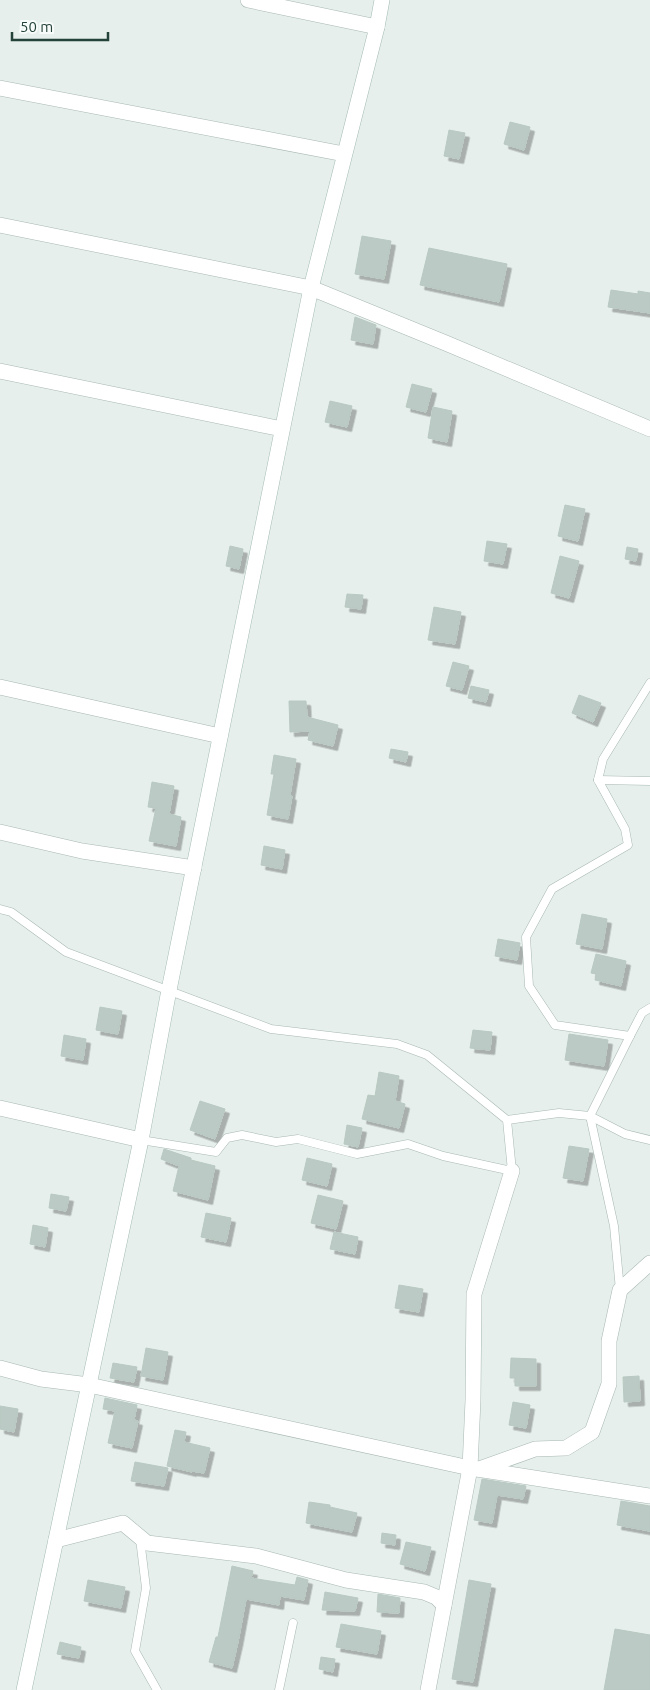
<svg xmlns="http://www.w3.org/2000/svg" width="650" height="1690" font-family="Ubuntu,sans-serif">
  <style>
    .building { fill: #bbcac4; stroke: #b8c9c2; filter: url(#shadow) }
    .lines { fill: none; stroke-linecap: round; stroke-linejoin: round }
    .lane-casing { stroke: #a8b8b2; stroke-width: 9 }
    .street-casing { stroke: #a8b8b2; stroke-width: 16 }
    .secondary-casing { stroke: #a4bbb3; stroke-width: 16 }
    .lane { stroke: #fff; stroke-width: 8 }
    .street { stroke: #fff; stroke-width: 15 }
    .secondary { stroke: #fff; stroke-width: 15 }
  </style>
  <defs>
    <filter id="shadow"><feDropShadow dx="4.5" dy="4.5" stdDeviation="0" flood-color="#0004"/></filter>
  </defs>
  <rect width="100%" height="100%" fill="#e6efeb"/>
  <g class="building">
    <polygon points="510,122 530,127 524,150 504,144"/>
    <polygon points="449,130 465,133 459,159 444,156"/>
    <polygon points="362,236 391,241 384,279 355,274"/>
    <polygon points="429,248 507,264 499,302 420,285"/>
    <polygon points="611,290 638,294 638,291 650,293 650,313 608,307"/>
    <polygon points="355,317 376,325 373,344 351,340"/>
    <polygon points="412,384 432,389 426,412 406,407"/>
    <polygon points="330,401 352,406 347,427 325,422"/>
    <polygon points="433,407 452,411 447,442 428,438"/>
    <polygon points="565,505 585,509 578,541 558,536"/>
    <polygon points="487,541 507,544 503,564 484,561"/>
    <polygon points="230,546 243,549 239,569 226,566"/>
    <polygon points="627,547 638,549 636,561 625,559"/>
    <polygon points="560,556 579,561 569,598 551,593"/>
    <polygon points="347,594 363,595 361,609 345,607"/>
    <polygon points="434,607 461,612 455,644 428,640"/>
    <polygon points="453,662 469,666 462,690 446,686"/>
    <polygon points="471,686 489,690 486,702 468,698"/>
    <polygon points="579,695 601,703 593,722 572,713"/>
    <polygon points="289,701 306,701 307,717 338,725 333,746 308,740 310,731 290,732"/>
    <polygon points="391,749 408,752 406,762 389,758"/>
    <polygon points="274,755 296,759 290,795 292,796 288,819 267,815 274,774 271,774"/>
    <polygon points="152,782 174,786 169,814 181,817 176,846 149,841 156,808 148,807"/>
    <polygon points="264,846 285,850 282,869 261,865"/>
    <polygon points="582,914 607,919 602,949 576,944"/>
    <polygon points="498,939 520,943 517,960 495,956"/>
    <polygon points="596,954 626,961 621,986 595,980 596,974 591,973"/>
    <polygon points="100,1007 122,1011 118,1034 96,1030"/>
    <polygon points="473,1030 492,1032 490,1050 470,1048"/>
    <polygon points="569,1034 608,1040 604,1066 565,1060"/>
    <polygon points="64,1035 86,1039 83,1060 61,1056"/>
    <polygon points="379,1072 399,1076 395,1101 405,1104 399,1128 362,1119 368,1095 375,1096"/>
    <polygon points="200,1101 225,1109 215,1139 190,1130"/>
    <polygon points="347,1125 362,1128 358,1147 344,1144"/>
    <polygon points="569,1146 589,1149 583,1181 563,1178"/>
    <polygon points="164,1149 191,1158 191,1160 215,1166 208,1200 173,1191 179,1166 161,1159"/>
    <polygon points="307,1158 332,1164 327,1186 302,1180"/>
    <polygon points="51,1194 69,1197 66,1211 49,1208"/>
    <polygon points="318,1195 343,1201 336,1229 311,1223"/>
    <polygon points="206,1213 231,1218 226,1242 201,1237"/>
    <polygon points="33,1225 48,1228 45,1247 30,1244"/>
    <polygon points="334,1232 358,1237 355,1254 330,1249"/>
    <polygon points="399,1285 423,1289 419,1312 395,1308"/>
    <polygon points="146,1348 168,1352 163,1380 141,1376"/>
    <polygon points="511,1358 536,1359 536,1386 515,1386 515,1378 510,1378"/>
    <polygon points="113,1363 137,1367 134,1382 110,1378"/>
    <polygon points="639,1376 640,1401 624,1402 623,1377"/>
    <polygon points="105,1398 137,1405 134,1420 138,1421 132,1448 108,1443 115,1411 103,1409"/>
    <polygon points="513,1402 530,1405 526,1428 509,1425"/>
    <polygon points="0,1406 18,1409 14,1432 0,1429"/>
    <polygon points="175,1430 186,1432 184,1442 210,1448 204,1473 192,1471 192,1472 167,1466"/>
    <polygon points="135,1462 168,1468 164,1486 131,1481"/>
    <polygon points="482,1479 526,1486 523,1499 497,1495 492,1523 474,1520"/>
    <polygon points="621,1501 650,1506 650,1531 617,1525"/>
    <polygon points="309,1502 330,1505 330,1507 357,1513 352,1532 306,1523"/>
    <polygon points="382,1533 396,1535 395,1545 381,1543"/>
    <polygon points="406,1542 431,1547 425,1571 400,1564"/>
    <polygon points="232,1566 253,1571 251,1578 295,1585 297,1577 308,1580 304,1600 280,1596 279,1605 246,1599 238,1642 232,1668 209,1662 216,1637 218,1637"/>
    <polygon points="88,1580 125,1587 121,1608 84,1601"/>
    <polygon points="469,1580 491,1584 473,1682 452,1679"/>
    <polygon points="325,1592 358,1598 355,1611 322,1610"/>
    <polygon points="378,1594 400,1598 399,1613 377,1612"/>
    <polygon points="341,1624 381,1631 377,1654 336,1647"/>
    <polygon points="615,1629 650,1635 650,1690 604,1690"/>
    <polygon points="60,1642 81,1647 79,1658 57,1654"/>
    <polygon points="321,1657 335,1659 333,1672 319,1669"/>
  </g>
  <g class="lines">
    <defs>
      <g id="lane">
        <polyline points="598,780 650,781"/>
        <polyline points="0,909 11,912 66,952 271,1029 397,1044 427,1055 507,1120 512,1171 443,1156 408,1144 357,1154 298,1139 276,1142 242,1135 227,1138 216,1152 141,1140"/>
        <polyline points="630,1036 555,1025 529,986 526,937 552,889 628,845 625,829 598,780 603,759 650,683"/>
        <polyline points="507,1120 559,1113 590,1116 625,1134 650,1140"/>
        <polyline points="620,1290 614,1226 590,1116 630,1036 642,1013 650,1008"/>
        <polyline points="140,1539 146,1588 135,1651 157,1690"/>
        <polyline points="279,1690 293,1623"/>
      </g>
      <g id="street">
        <polyline points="248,0 377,27"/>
        <polyline points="0,88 344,154"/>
        <polyline points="0,225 311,288 448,344 650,429"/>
        <polyline points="0,371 282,429"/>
        <polyline points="0,687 220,736"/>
        <polyline points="0,832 82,851 194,868"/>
        <polyline points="0,1108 141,1140"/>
        <polyline points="0,1368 41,1379 89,1385 470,1468 650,1496"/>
        <polyline points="479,1469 535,1449 566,1448 592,1432 609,1384 609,1341 620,1290 650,1263"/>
        <polyline points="56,1540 123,1523 147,1543 256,1556 346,1580 424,1592 436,1597 444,1605"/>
        <polyline points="428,1690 470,1468 473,1400 474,1294 512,1171"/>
      </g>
      <polyline id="secondary" points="24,1690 141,1140 169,990 311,288 377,27 382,0"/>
    </defs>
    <use href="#lane" class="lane-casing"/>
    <use href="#street" class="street-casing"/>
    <use href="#secondary" class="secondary-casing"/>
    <use href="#lane" class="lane"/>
    <use href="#street" class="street"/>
    <use href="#secondary" class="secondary"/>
  </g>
  <path d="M12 32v8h96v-8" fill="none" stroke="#24423a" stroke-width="2.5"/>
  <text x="20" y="32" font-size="15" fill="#24423a" stroke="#f7fbf9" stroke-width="4" paint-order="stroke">50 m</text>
</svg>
